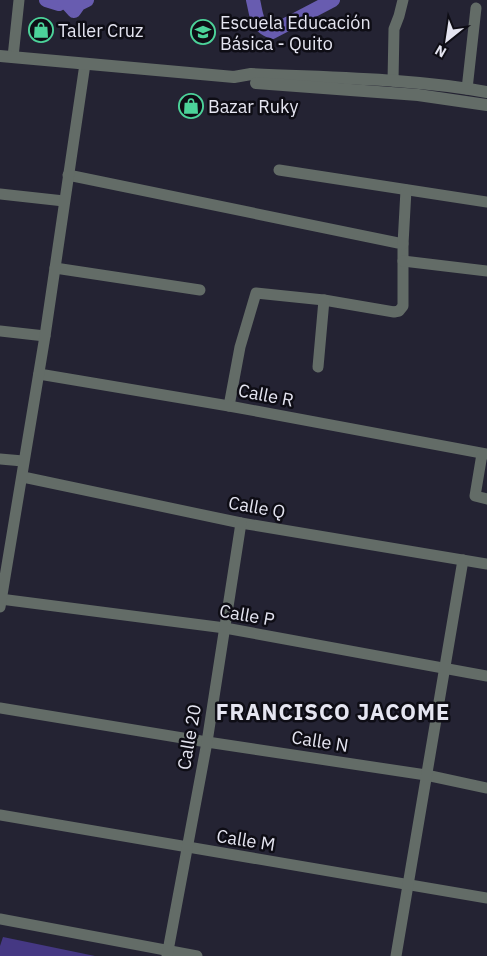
<svg xmlns="http://www.w3.org/2000/svg" width="487" height="956" font-family="'IBM Plex Sans',sans-serif">
  <style>
    .green { fill: #453883 }
    .lines { fill: none; stroke-linecap: round; stroke-linejoin: round }
    .canal { stroke: #685cb0; stroke-width: 14 }
    .minor { stroke: #636c67; stroke-width: 11 }
    .tertiary { stroke: #636c67; stroke-width: 12 }
    .labels { text-anchor: middle; dominant-baseline: central; stroke-width: 5; stroke-linejoin: round; paint-order: stroke }
    .poi-label { font-size: 18px; fill: #e5e5f1; stroke: #0e0d15; text-anchor: start }
    .street-label { font-size: 18px; fill: #e5e5f1; stroke: #0e0d15 }
    .district-label { font-size: 22px; font-weight: bold; letter-spacing: 1px; fill: #e5e5f1; stroke: #0e0d15 }
  </style>
  <rect width="100%" height="100%" fill="#242333"/>
  <polygon class="green" points="3,937 95,956 0,956 0,946"/>
  <g class="lines">
    <g class="canal">
      <polyline points="46,0 59,4 61,0"/>
      <polyline points="64,0 74,11 79,4 87,0"/>
      <path d="M253 0C257 16 255 25 272 32L333 0"/>
    </g>
    <g class="minor">
      <polyline points="13,57 19,0"/>
      <polyline points="393,81 394,29 399,16 403,0"/>
      <polyline points="467,89 476,8"/>
      <polyline points="279,170 487,202"/>
      <polyline points="68,175 403,244 403,306 399,311 394,312 324,300 256,293 240,347 229,406"/>
      <polyline points="0,194 64,201"/>
      <polyline points="403,244 406,190"/>
      <polyline points="403,261 487,271"/>
      <polyline points="55,268 200,290"/>
      <polyline points="0,331 45,336"/>
      <polyline points="318,367 324,300"/>
      <polyline points="39,374 229,406 487,454"/>
      <polyline points="482,454 475,496 487,499"/>
      <polyline points="0,459 23,461"/>
      <polyline points="23,477 241,523 487,564"/>
      <polyline points="0,599 225,628 487,676"/>
      <polyline points="0,607 45,336 85,64"/>
      <polyline points="0,708 207,742 426,775 487,788"/>
      <polyline points="0,815 487,898"/>
      <polyline points="0,919 197,956"/>
      <polyline points="167,956 207,742 241,523"/>
      <polyline points="396,956 463,560"/>
    </g>
    <g class="tertiary">
      <path d="M0 56 234 77 251 74C330 78 410 78 487 92"/>
      <polyline points="256,83 418,95 487,105"/>
    </g>
  </g>
  <defs>
    <symbol id="shop-ring" viewBox="-11 -11 22 22"><circle r="9.5" fill="#0e0d15" stroke="#4cd39a" stroke-width="1.5"/><path d="M-5-2.5h2.3a2.7 3.5 0 0 1 5.4 0H5L5.5 6h-11ZM-1.5-2.5h3a1.5 2.3 0 0 0-3 0Z" fill="#4cd39a"/></symbol>
    <symbol id="school-ring" viewBox="-11 -11 22 22"><circle r="9.5" fill="#0e0d15" stroke="#4cd39a" stroke-width="1.5"/><path d="M0-5L7-2L0 1L-7-2ZM-4 1L0 2.5L4 1V4Q0 6-4 4Z" fill="#4cd39a"/></symbol>
  </defs>
  <g fill-rule="evenodd">
    <use href="#shop-ring" x="27" y="16" width="28" height="28"/>
    <use href="#school-ring" x="189" y="18" width="28" height="28"/>
    <use href="#shop-ring" x="177" y="92" width="28" height="28"/>
  </g>
  <g class="labels">
    <g class="poi-label">
      <text x="220" y="22">Escuela Educación<tspan x="220" dy="21">Básica - Quito</tspan></text>
      <text x="58" y="30">Taller Cruz</text>
      <text x="208" y="106">Bazar Ruky</text>
    </g>
    <g class="street-label">
      <text transform="translate(266 395) rotate(11)">Calle R</text>
      <text transform="translate(257 507) rotate(10)">Calle Q</text>
      <text transform="translate(247 615) rotate(10)">Calle P</text>
      <text transform="translate(189 737) rotate(-80)">Calle 20</text>
      <text transform="translate(320 741) rotate(9)">Calle N</text>
      <text transform="translate(246 840) rotate(9)">Calle M</text>
    </g>
    <g class="district-label">
      <text x="333" y="711">FRANCISCO JACOME</text>
    </g>
  </g>
  <g transform="translate(447 40) rotate(210)" stroke="#0e0d15" stroke-width="4" paint-order="stroke">
  <path d="M0-4L9 19L0 12L-9 19Z" fill="#e5e5f1"/>
  <text y="-8" font-size="14" font-weight="bold" text-anchor="middle" fill="#e5e5f1">N</text>
  </g>
</svg>
